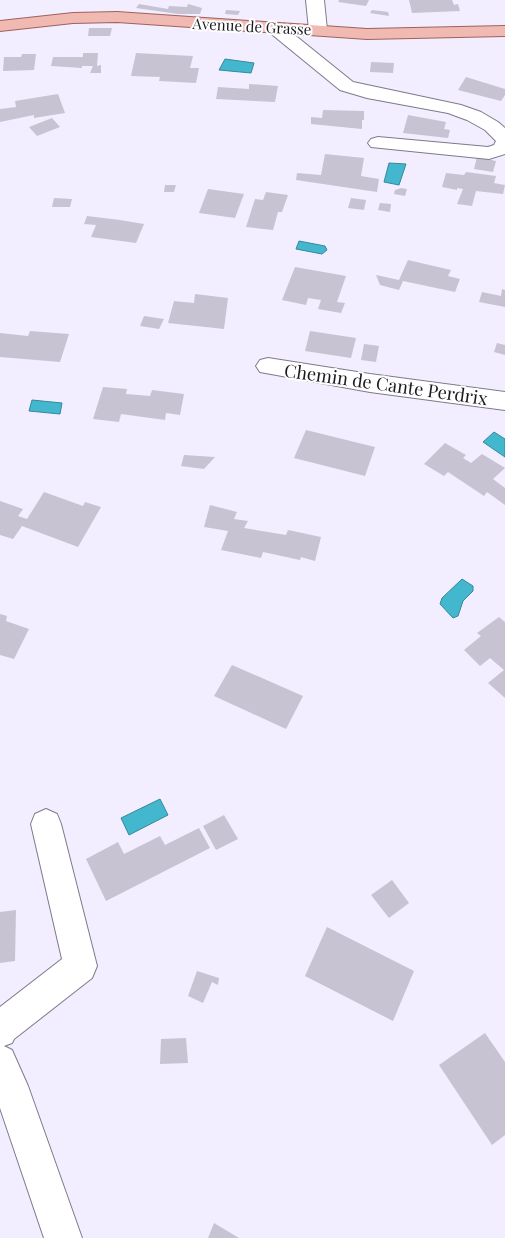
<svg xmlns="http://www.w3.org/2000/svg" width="505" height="1238" font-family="'Playfair Display',serif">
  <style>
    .water { fill: #43b7ce; stroke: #37889a }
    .building { fill: #c7c3d3 }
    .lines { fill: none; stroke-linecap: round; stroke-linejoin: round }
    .minor-casing { stroke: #7e7a88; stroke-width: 2 }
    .major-casing { stroke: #9f625d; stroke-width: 2 }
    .minor { fill: #fff; fill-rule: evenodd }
    .major { fill: #f0b9b2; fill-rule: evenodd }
    .labels { text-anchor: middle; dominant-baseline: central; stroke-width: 4; stroke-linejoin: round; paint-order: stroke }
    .far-street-label { font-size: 15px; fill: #1a191f; stroke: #fefefe }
    .street-label { font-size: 18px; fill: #1a191f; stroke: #fefefe }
  </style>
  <rect width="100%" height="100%" fill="#f2eeff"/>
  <g class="water">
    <polygon points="225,59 254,63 251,73 219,70"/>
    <polygon points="389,163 406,164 399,185 384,182"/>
    <polygon points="299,241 325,246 327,250 322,254 296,249"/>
    <polygon points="32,400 62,403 60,414 29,411"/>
    <polygon points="494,432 505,439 505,457 483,442"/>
    <polygon points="462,579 473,586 473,591 463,601 458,616 453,618 440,604 442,598"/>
    <polygon points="160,799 168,815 129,835 121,818"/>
  </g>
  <g class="building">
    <polygon points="339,0 369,0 366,6 338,2"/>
    <polygon points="409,0 452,0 454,5 458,4 460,11 412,13"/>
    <polygon points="139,4 168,9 169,6 187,7 188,4 202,8 200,14 178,14 136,8"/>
    <polygon points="226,10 240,11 238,15 225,14"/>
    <polygon points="372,10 388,12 389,16 370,13"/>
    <polygon points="89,28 112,28 110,36 88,36"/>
    <polygon points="83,53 98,53 97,66 101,65 101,73 90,73 93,66 82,66 82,68 51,66 53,57 83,57"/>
    <polygon points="136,53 193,56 190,68 199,68 196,83 159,81 160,77 131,76"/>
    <polygon points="22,54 36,54 34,70 3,71 4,57 21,57"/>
    <polygon points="371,62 394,63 393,73 370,72"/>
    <polygon points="466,77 505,89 505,95 501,101 458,90"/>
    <polygon points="249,84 278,86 275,102 216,99 218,87 249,89"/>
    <polygon points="58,94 65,113 34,118 34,115 0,122 0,109 16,107 15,101"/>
    <polygon points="323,110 364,111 364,120 362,120 362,129 311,124 311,117 322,118"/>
    <polygon points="408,115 446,122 444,129 450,130 448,138 403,133"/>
    <polygon points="52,118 60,127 37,136 29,127"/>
    <polygon points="325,154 364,158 361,176 379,179 377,192 296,180 297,173 321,175"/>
    <polygon points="477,157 496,161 493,172 474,169"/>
    <polygon points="466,172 496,176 494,183 505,185 503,194 476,191 472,206 457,204 463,189 457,188 457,190 442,187 446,173 464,175"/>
    <polygon points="165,185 176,185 174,192 164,192"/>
    <polygon points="401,188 407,189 405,196 394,194 395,190"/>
    <polygon points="208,189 244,194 235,218 199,213"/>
    <polygon points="266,192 288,195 282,212 278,212 273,230 246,227 255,199 263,200"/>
    <polygon points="54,198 72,199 70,207 52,207"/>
    <polygon points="351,198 366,200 364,210 348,208"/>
    <polygon points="380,203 391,204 390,212 378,210"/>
    <polygon points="87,216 120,220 144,224 136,243 91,237 96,225 84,224"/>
    <polygon points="408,260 451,270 448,276 460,279 455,292 403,281 399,290 380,285 376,275 399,280"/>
    <polygon points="295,267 346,276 337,302 345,303 341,313 318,309 321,300 308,298 306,305 282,300"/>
    <polygon points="502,289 505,290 505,307 479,302 482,292 501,296"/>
    <polygon points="195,294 228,298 224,329 168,323 174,301 194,303"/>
    <polygon points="144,316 164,319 159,329 140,326"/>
    <polygon points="30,331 69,334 60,362 0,357 0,333 28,336"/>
    <polygon points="310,331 356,338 351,358 305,351"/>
    <polygon points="497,343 505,345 505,355 494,352"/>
    <polygon points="364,344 379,346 376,362 361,360"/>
    <polygon points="103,387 127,389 126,394 150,396 152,390 184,394 180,415 166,413 165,420 121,414 119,422 93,419"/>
    <polygon points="306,430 375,447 365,476 294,458"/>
    <polygon points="445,443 466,455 463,458 471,463 482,454 505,468 493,479 505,488 505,505 487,492 484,496 448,472 444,476 424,464"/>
    <polygon points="184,455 215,457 204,469 181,466"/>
    <polygon points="44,492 83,506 85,502 101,507 78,547 22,526 13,539 0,535 0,501 23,509 18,516 27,519"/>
    <polygon points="210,505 237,512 234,519 248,521 244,528 286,535 288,530 321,537 315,561 301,557 300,560 263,552 261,558 221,550 228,531 204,527"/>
    <polygon points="0,614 7,616 6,621 29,629 14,659 0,655"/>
    <polygon points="499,617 505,622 505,698 488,683 504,670 490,658 480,666 464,650 481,636 477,633"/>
    <polygon points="232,665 303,696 286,729 214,696"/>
    <polygon points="224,815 238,839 216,850 203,826"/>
    <polygon points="199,828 210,848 106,901 86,859 118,842 124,854 160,836 165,845"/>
    <polygon points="392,880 409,903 389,918 371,895"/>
    <polygon points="16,910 15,961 0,963 0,912"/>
    <polygon points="327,927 414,971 393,1021 305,976"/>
    <polygon points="197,971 219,978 218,985 212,982 203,1003 188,996"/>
    <polygon points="485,1033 505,1062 505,1135 492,1145 439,1065"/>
    <polygon points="186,1038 188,1063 160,1064 161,1039"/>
    <polygon points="214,1223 239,1238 208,1238"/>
  </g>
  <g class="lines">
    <defs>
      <g id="minor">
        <polygon points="306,0 324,0 327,30 324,34 318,35 312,34 309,30"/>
        <polygon points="275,23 281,24 353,82 461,105 481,112 498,122 505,128 505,154 489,159 371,147 368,143 371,139 378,137 488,147 494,145 496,141 485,130 467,120 448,113 367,98 340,90 269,32 266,28 269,24"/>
        <polygon points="268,358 370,374 505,392 505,410 370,392 260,372 256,366 260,360"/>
        <polygon points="46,809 57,814 61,824 97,966 92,978 14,1039 12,1043 4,1046 12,1050 28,1086 82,1238 44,1238 0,1108 0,1007 62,959 31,824 35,814"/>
      </g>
      <polygon id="major" points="117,12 367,29 505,26 505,36 367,39 117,22 73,23 0,31 0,21 73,13"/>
    </defs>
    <use href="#minor" class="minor-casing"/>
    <use href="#major" class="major-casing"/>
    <use href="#minor" class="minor"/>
    <use href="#major" class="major"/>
  </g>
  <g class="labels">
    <g class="far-street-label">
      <text transform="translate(252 26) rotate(3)">Avenue de Grasse</text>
    </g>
    <g class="street-label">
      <text transform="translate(386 384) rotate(8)">Chemin de Cante Perdrix</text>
    </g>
  </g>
</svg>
